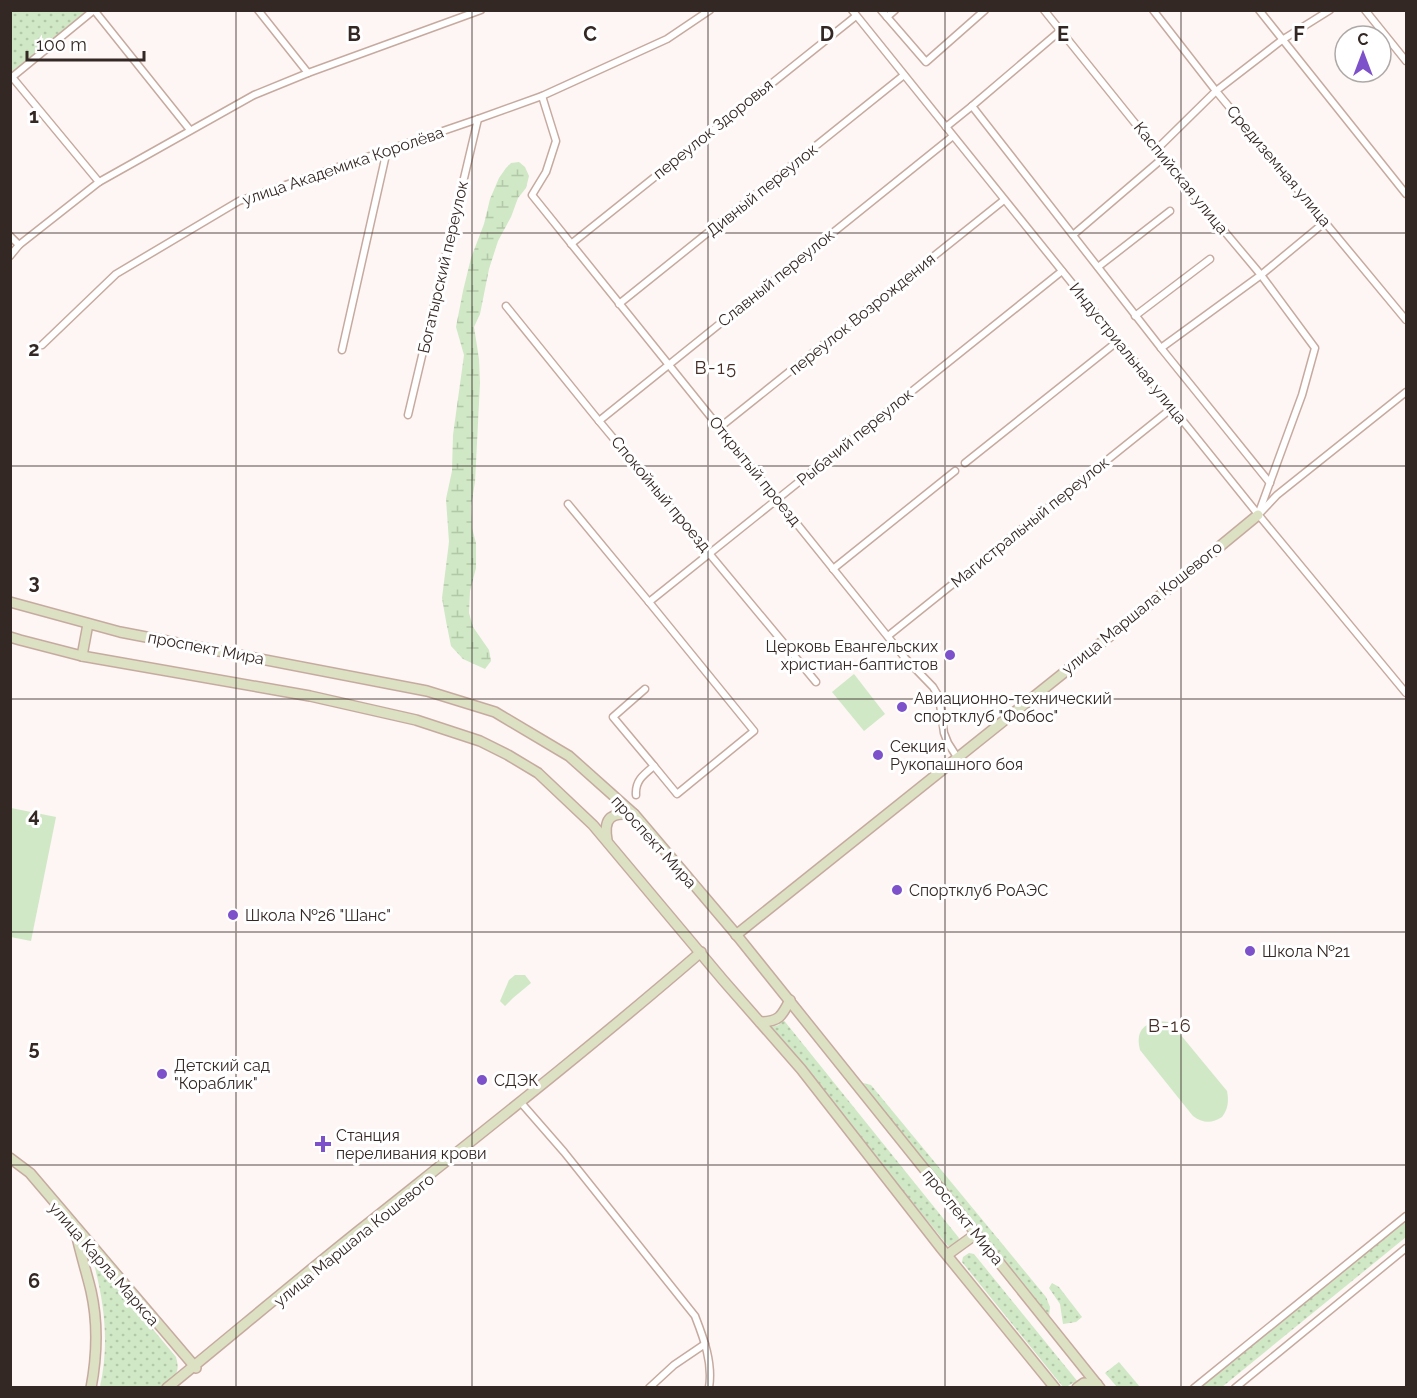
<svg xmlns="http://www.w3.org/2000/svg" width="1417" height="1398" font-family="Raleway,sans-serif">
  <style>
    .grass { fill: url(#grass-dots) }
    .wetland { fill: url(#wetland-marsh) }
    .park { fill: #d0e8c5 }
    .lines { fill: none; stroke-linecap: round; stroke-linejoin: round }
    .street-casing { stroke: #c7aa9f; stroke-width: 9 }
    .secondary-casing { stroke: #c7aa9f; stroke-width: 12 }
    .street { stroke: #fff; stroke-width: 6 }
    .secondary { stroke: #dbe1c2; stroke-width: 9 }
    .grid { fill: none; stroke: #342824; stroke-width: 1.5; stroke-opacity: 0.55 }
    .poi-dot { fill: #7d51ca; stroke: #fff; stroke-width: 2 }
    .labels { text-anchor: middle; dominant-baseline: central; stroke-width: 6; stroke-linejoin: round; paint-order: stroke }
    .street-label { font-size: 16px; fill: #342824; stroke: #fff }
    .poi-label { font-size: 16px; fill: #342824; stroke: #fff; text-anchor: start }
    .neighbourhood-label { font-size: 18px; letter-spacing: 1.5px; fill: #452d25; stroke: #fff }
    .grid-label { font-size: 20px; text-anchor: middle; font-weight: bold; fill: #342824; stroke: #fff; stroke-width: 6; stroke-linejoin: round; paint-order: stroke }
  </style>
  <defs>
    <pattern id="grass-dots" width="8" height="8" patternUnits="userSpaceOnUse" patternTransform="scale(1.5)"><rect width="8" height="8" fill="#d0e8c5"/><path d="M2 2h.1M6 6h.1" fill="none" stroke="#b3c7a9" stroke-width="1.8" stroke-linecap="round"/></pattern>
    <pattern id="wetland-marsh" width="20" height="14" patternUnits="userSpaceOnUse" patternTransform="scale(1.5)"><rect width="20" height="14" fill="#d0e8c5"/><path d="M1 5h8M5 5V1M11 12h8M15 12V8" fill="none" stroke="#b3c7a9"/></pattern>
  </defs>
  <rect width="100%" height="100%" fill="#fdf6f4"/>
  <g class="grass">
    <polygon points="11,10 88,10 88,11 11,73"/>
    <path d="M782 1018 959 1238C958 1243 954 1246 948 1246L769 1027 779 1025Z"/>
    <polygon points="855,1081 871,1085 1046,1297 1050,1307 1049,1317 1046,1318"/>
    <polygon points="1406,1219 1406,1237 1222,1387 1199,1388"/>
    <path d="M969 1253 974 1254 1078 1382C1072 1382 1069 1387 1063 1387L962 1262 963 1257Z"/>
    <path d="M92 1256 176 1357C181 1375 174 1377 161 1387H100C110 1341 104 1301 92 1256Z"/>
    <polygon points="1052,1283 1059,1287 1082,1317 1076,1322 1063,1324 1060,1304 1049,1288"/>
    <polygon points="1119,1362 1140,1387 1117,1387 1105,1373"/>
  </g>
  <polygon class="wetland" points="519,162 525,167 529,176 526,188 518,198 511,217 498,241 489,269 480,314 474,327 479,359 480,383 475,482 471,506 472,528 476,543 476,568 470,591 469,613 473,627 489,650 491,661 485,669 463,659 451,646 446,621 442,598 449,542 446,499 452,471 453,435 464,355 456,327 463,291 471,258 484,224 490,199 499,178 506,168 511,163"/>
  <g class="park">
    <polygon points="854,674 885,714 864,731 832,692"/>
    <polygon points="11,808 56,817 31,941 11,937"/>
    <polygon points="515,975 525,975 531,983 513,998 505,1006 500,1001 509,980"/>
    <path d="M1157 1021 1170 1022 1227 1091C1229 1101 1228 1109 1222 1117 1212 1124 1202 1123 1193 1116L1140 1050C1136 1034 1141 1025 1157 1021Z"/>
  </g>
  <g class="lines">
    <defs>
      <g id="street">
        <polyline points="94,10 190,130"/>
        <polyline points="258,10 308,73"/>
        <polyline points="852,10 1257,513 1406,693"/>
        <polyline points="881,10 926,62 985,10"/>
        <polyline points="1044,10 1163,158 1261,275 1315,348 1302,395 1258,515"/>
        <polyline points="1153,10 1216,91 1406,320"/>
        <polyline points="1259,10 1406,194"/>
        <polyline points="1365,10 1406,61"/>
        <polyline points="887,17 895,10"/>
        <polyline points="12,77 99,182"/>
        <polyline points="11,78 94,10"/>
        <polyline points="542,96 556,141 546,172 532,195 905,658 933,687 939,697 944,733 948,743 957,757"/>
        <polyline points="972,106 1060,31"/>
        <polyline points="946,127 972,106 1161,348"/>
        <polyline points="1157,149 1216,91 1282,40 1330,10"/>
        <polyline points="1073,235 1163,158"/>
        <polyline points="10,236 19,245"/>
        <polyline points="571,244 856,16"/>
        <polyline points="10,256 19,245 99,182 254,95 308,73 481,10"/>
        <polyline points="1098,267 1170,211"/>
        <polyline points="619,304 904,75"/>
        <polyline points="506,306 599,421 816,682"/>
        <polyline points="1135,316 1210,259"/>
        <polyline points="42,345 116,274 239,201 478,119 542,96 667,39 710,10"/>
        <polyline points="342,350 387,150"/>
        <polyline points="408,415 478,119"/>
        <polyline points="599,421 953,136"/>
        <polyline points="719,428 1004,200"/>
        <polyline points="965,463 1118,341"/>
        <polyline points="1270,483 1161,348 1261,275 1325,222"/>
        <polyline points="568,504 649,602 754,731 677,794 654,766"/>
        <polyline points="1261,512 1277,495 1406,392"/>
        <polyline points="833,569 955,471"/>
        <polyline points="649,602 1062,271"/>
        <polyline points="888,636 1172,408"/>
        <path d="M636 795C635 781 643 775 654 766L613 717 645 689"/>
        <path d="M523 1105 564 1152 695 1316C704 1339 713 1363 709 1388"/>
        <polyline points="649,1388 674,1365 705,1344"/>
        <polyline points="1194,1388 1406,1216"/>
        <polyline points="1235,1388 1406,1248"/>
      </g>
      <g id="secondary">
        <polyline points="10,602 120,632 427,691 495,712 569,756 634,814 735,933 1100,1388"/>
        <polyline points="10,637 20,640 82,656 310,696 416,720 480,741 508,755 538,773 593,825 723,980 801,1069 941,1248 1055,1388"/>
        <polyline points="82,656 88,624"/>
        <path d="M607 840C603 816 612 813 634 814"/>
        <polyline points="736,935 1151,603 1258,515"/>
        <path d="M760 1022C779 1022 782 1016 790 1000"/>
        <polyline points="10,1158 30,1173 196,1368"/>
        <path d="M75 1228C79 1249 86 1270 91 1291 98 1322 97 1356 91 1388"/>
        <polyline points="947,1255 976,1234"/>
        <path d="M167 1388C232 1335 296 1281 361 1229 475 1138 590 1048 701 952"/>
        <polyline points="1077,1388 1084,1383 1097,1384"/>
      </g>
    </defs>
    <use href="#street" class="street-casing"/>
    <use href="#secondary" class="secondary-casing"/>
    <use href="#street" class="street"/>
    <use href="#secondary" class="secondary"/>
  </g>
  <path class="grid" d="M236 10V1388M472 10V1388M708 10V1388M945 10V1388M1181 10V1388M10 233H1406M10 466H1406M10 699H1406M10 932H1406M10 1165H1406"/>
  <g class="poi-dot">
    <circle cx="950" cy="655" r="6"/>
    <circle cx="902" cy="707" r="6"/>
    <circle cx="878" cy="755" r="6"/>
    <circle cx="897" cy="890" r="6"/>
    <circle cx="233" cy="915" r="6"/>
    <circle cx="1250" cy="951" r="6"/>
    <circle cx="162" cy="1074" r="6"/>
    <circle cx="482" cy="1080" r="6"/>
    <path d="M320 1135h6v6h6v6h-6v6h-6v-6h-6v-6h6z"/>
  </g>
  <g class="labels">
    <g class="street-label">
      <text transform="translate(713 129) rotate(-39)">переулок Здоровья</text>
      <text transform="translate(343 166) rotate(-19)">улица Академика Королёва</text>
      <text transform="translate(1279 166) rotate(50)">Средиземная улица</text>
      <text transform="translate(1181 178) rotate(51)">Каспийская улица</text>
      <text transform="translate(762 190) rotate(-39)">Дивный переулок</text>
      <text transform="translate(443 267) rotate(-77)">Богатырский переулок</text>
      <text transform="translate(776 278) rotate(-39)">Славный переулок</text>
      <text transform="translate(862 314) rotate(-39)">переулок Возрождения</text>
      <text transform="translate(1128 353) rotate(51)">Индустриальная улица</text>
      <text transform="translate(855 437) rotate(-39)">Рыбачий переулок</text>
      <text transform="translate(755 471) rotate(51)">Открытый проезд</text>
      <text transform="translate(661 494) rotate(50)">Спокойный проезд</text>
      <text transform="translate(1030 522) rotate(-39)">Магистральный переулок</text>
      <text transform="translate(1142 608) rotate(-39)">улица Маршала Кошевого</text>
      <text transform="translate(206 648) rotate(11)">проспект Мира</text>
      <text transform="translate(654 842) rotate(48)">проспект Мира</text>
      <text transform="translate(963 1217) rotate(51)">проспект Мира</text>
      <text transform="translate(354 1240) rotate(-39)">улица Маршала Кошевого</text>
      <text transform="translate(104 1264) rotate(49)">улица Карла Маркса</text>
    </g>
    <g class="poi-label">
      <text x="938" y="646" text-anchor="end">Церковь Евангельских<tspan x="938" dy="18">христиан-баптистов</tspan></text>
      <text x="914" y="698">Авиационно-технический<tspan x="914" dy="18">спортклуб "Фобос"</tspan></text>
      <text x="890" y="746">Секция<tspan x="890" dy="18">Рукопашного боя</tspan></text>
      <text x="909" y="890">Спортклуб РоАЭС</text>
      <text x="245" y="915">Школа №26 "Шанс"</text>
      <text x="1262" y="951">Школа №21</text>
      <text x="174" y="1065">Детский сад<tspan x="174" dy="18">"Кораблик"</tspan></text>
      <text x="494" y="1080">СДЭК</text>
      <text x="336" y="1135">Станция<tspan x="336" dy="18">переливания крови</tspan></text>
    </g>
    <g class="neighbourhood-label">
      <text x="716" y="367">В-15</text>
      <text x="1170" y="1025">В-16</text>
    </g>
  </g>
  <g class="grid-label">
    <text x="354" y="41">B</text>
    <text x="590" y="41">C</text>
    <text x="827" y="41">D</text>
    <text x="1063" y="41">E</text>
    <text x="1299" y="41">F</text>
    <text x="34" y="123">1</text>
    <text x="34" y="356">2</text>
    <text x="34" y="589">3</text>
    <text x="34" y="822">4</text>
    <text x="34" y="1055">5</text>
    <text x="34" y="1288">6</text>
  </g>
  <rect width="1417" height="1398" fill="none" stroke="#342824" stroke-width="24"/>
  <g transform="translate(1363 54)"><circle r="28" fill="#ffffff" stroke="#aea9a7" stroke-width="1.5"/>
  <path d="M0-4.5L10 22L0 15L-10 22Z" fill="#7d51ca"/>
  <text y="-9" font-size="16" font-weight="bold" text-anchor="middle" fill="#342824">С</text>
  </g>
  <path d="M27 51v9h117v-9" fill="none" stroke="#342824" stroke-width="3"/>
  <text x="36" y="51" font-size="18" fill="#342824" stroke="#ffffff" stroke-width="4.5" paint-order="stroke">100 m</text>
</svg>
